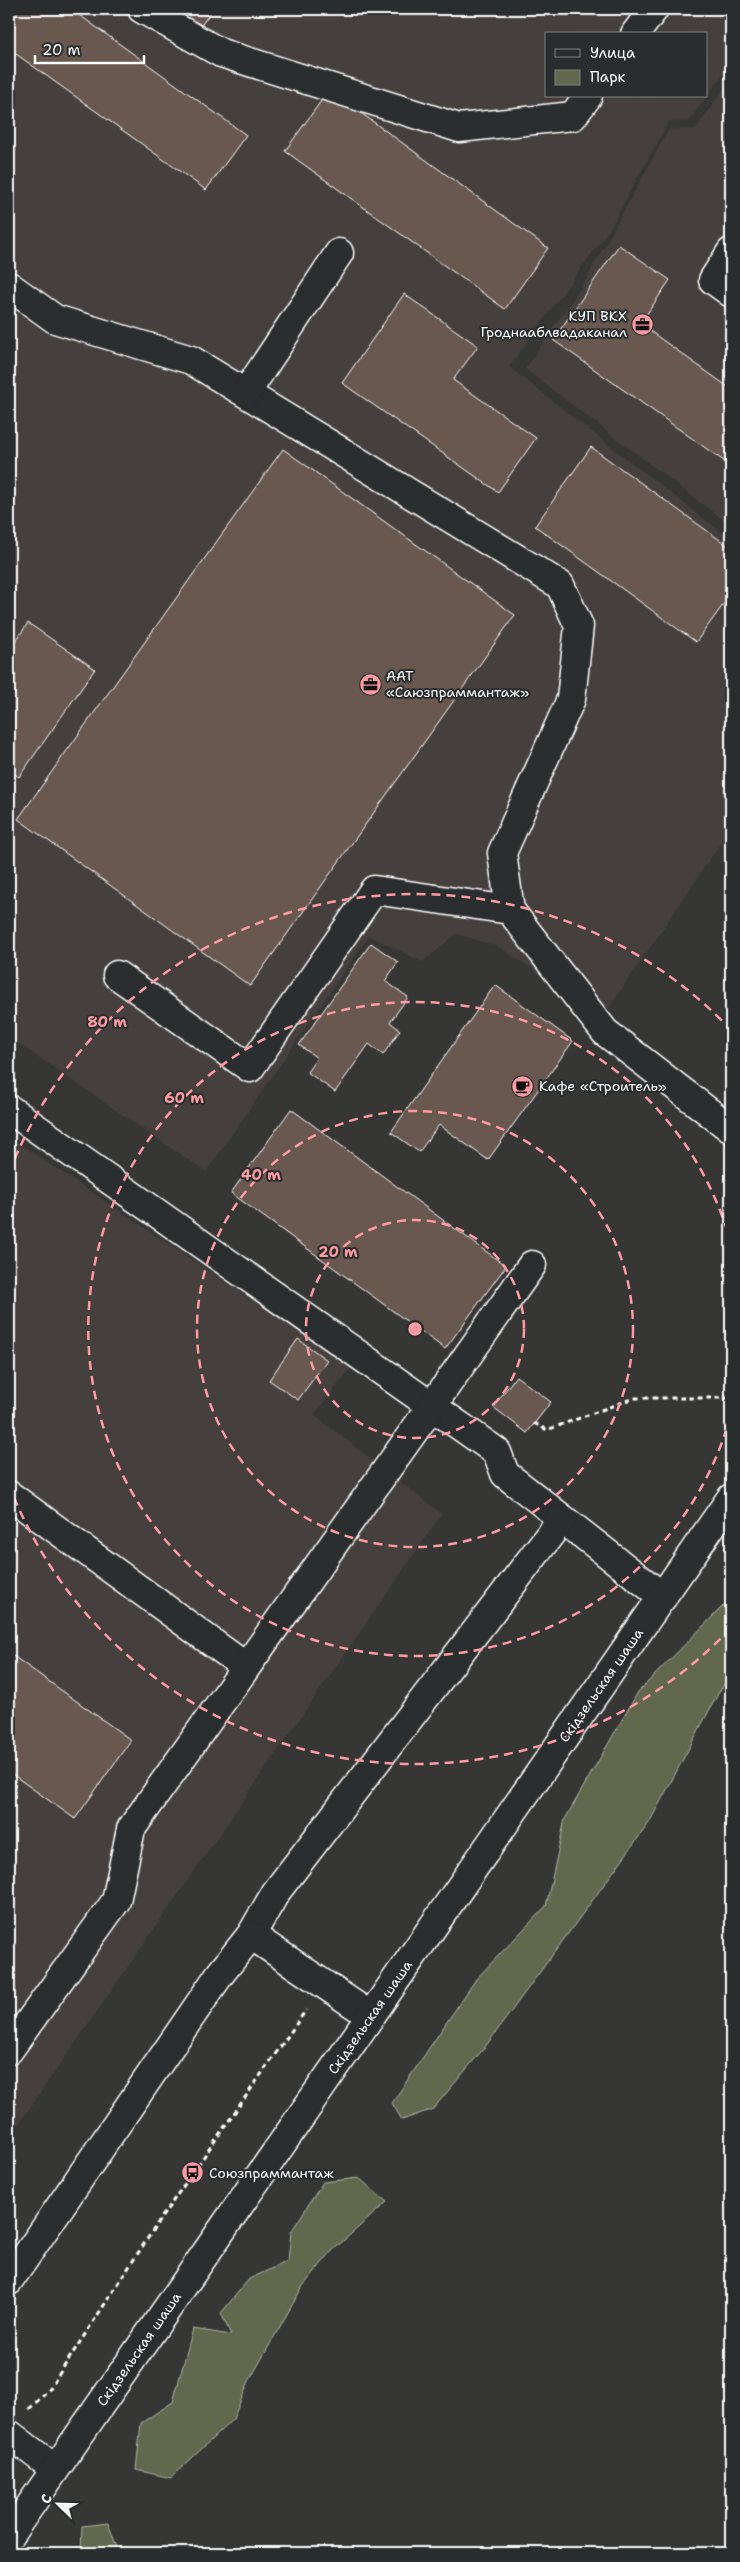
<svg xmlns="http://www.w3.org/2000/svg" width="740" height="2562" font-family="'Shantell Sans',sans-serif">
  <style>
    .built { fill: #45403d; fill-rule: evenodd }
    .green { fill: #62674e; stroke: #b0b3a6 }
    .building { fill: #685950; stroke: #fff }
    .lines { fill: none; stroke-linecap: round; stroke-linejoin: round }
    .minor-casing { stroke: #fff; stroke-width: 31 }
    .path { stroke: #fff; stroke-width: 3; stroke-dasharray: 5 4; stroke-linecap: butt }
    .minor { stroke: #2a2d2e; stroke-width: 28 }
    .ring { fill: none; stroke: #ff9aa2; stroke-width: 2.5; stroke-dasharray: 9 6 }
    .labels { text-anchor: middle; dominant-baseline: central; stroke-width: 4; stroke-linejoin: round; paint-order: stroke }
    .poi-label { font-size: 14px; fill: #fff; stroke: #2a2d2e; text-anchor: start }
    .street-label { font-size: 14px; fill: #fff; stroke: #2a2d2e }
    .centre { fill: #ff9aa2; stroke: #2a2d2e; stroke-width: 2.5 }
    .ring-label { font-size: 15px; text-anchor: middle; font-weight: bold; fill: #ff9aa2; stroke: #2a2d2e; stroke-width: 4; stroke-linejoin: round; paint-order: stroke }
  </style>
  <rect width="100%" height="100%" fill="#363635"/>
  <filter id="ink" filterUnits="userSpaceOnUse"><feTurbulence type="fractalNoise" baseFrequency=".02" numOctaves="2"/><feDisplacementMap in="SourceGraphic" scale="10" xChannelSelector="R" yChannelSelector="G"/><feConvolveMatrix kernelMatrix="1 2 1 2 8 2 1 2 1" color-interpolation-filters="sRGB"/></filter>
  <g filter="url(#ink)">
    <g class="built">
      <path d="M9 9H338L352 18 367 9H731V63L689 121H669L609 230 509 367 731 540V828L604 1015 497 946 456 934 423 962 369 936 206 1172 9 1037ZM546 34H706V96H546Z"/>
      <polygon points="731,78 731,526 525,369 587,278 669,129 696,129"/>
      <polygon points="9,1137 352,1367 314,1415 442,1514 9,2138"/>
    </g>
    <g class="green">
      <polygon points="731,1593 731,1675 719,1692 649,1823 485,2047 433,2109 402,2120 392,2103 476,1979 546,1906 565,1819 638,1692 727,1602"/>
      <polygon points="359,2178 387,2202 333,2250 303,2286 249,2381 233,2419 171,2478 136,2470 141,2423 173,2402 193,2329 231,2335 221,2313 249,2279 288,2261 291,2232 323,2182"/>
      <polygon points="108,2523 119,2553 81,2553 82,2526"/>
    </g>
    <g class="building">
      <polygon points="9,9 71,9 246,135 206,190 9,49"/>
      <polygon points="175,9 213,9 200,27"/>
      <polygon points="329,90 548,248 505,309 285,151"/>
      <polygon points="619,245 670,280 640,324 731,389 731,466 553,340"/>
      <polygon points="404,294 478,346 453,380 536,438 498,492 342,383"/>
      <polygon points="591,447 731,548 731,594 696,642 535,526"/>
      <polygon points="283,449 515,615 250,986 18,819"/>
      <polygon points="28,623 95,669 19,777 9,770 9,651"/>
      <polygon points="371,943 398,962 385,981 408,997 390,1022 400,1030 383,1055 369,1044 335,1092 307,1072 317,1058 299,1045"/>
      <polygon points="495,985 573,1041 488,1160 439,1125 419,1152 391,1132"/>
      <polygon points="291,1109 506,1266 445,1349 231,1193"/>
      <polygon points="298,1339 327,1360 298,1400 269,1380"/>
      <polygon points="516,1376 551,1402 527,1433 493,1407"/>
      <polygon points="9,1653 131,1740 75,1819 9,1772"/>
    </g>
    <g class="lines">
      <defs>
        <g id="minor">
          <polyline points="142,9 221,53 459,128 573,116 588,96"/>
          <polyline points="635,34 654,9"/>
          <polyline points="731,252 713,280 731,293"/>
          <polyline points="9,286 55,319 191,360 560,585 579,626 571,699 502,853 510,910 605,1032 731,1129"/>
          <polyline points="246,393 339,253"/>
          <polyline points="117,975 250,1068 374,890 510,910"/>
          <polyline points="9,1109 497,1452 505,1474 663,1597"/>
          <polyline points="9,1495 246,1667"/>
          <polyline points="251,1935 276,1892 562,1519"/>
          <polyline points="9,2050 116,1901 131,1829 532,1265"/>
          <polyline points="9,2281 220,1974 251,1935 371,2016"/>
          <polyline points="9,2434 55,2469"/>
          <polyline points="9,2536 731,1498"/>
        </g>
      </defs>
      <use href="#minor" class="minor-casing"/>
      <g class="path">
        <polyline points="534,1423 547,1430 634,1398 731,1398"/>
        <polyline points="29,2409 48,2391 159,2221 306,2010"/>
      </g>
      <use href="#minor" class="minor"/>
    </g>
  </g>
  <g class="ring">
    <circle cx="415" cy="1329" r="109"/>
    <circle cx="415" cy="1329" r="218"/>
    <path d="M731 1414A327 327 0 1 1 731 1244"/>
    <path d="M731 1628A435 435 0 0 1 9 1485M9 1173A435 435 0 0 1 731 1030"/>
  </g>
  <defs>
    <symbol id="office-disc" viewBox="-11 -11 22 22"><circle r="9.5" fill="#ff9aa2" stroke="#2a2d2e"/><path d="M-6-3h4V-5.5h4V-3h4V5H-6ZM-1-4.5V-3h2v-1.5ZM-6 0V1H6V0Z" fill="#111"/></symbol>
    <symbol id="cafe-disc" viewBox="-11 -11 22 22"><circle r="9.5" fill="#ff9aa2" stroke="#2a2d2e"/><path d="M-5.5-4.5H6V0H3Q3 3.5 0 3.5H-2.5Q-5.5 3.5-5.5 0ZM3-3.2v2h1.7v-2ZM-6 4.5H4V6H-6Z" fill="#111"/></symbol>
    <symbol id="bus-disc" viewBox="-11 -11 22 22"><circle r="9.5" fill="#ff9aa2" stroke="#2a2d2e"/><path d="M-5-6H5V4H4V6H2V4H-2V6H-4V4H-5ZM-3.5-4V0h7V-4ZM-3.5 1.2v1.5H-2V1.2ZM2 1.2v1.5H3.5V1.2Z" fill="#111"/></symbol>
  </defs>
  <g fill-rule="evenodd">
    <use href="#office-disc" x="630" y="312" width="25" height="25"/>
    <use href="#office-disc" x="358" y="672" width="25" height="25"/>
    <use href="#cafe-disc" x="510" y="1074" width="25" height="25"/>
    <use href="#bus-disc" x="180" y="2160" width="25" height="25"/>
  </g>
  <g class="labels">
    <g class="poi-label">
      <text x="627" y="316" text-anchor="end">КУП ВКХ<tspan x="627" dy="16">Гроднааблвадаканал</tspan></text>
      <text x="386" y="676">ААТ<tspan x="386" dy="16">«Саюзпраммантаж»</tspan></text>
      <text x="539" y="1086">Кафе «Строитель»</text>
      <text x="209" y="2173">Союзпраммантаж</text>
    </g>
    <g class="street-label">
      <text transform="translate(601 1685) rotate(-55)">Скідзельская шаша</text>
      <text transform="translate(370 2017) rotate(-55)">Скідзельская шаша</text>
      <text transform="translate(139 2349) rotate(-55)">Скідзельская шаша</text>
    </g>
  </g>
  <circle cx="415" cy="1329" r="8" class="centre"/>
  <g class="ring-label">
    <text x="107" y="1027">80 m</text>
    <text x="184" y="1103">60 m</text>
    <text x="261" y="1180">40 m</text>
    <text x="338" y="1257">20 m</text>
  </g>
  <rect width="740" height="2562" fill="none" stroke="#2a2d2e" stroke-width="30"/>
  <rect x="15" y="15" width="710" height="2532" fill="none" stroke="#fff" stroke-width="2" filter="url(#ink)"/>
  <rect x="545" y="32" width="162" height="65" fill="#2a2d2e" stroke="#7f8182"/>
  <rect x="555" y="49" width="25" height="8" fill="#2a2d2e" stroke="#7f8182"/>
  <text x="590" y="58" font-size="15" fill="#ffffff">Улица</text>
  <rect x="555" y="70" width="25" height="15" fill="#62674e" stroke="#7f8182"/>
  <text x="590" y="82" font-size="15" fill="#ffffff">Парк</text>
  <g transform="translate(58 2504) rotate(293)" stroke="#2a2d2e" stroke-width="4" paint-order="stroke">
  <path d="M0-4L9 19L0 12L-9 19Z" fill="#ffffff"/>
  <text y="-8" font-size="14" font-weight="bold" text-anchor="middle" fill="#ffffff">С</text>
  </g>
  <path d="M35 55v8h109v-8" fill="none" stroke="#ffffff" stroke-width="2.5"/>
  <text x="42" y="55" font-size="15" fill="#ffffff" stroke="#2a2d2e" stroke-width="4" paint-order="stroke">20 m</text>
</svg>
